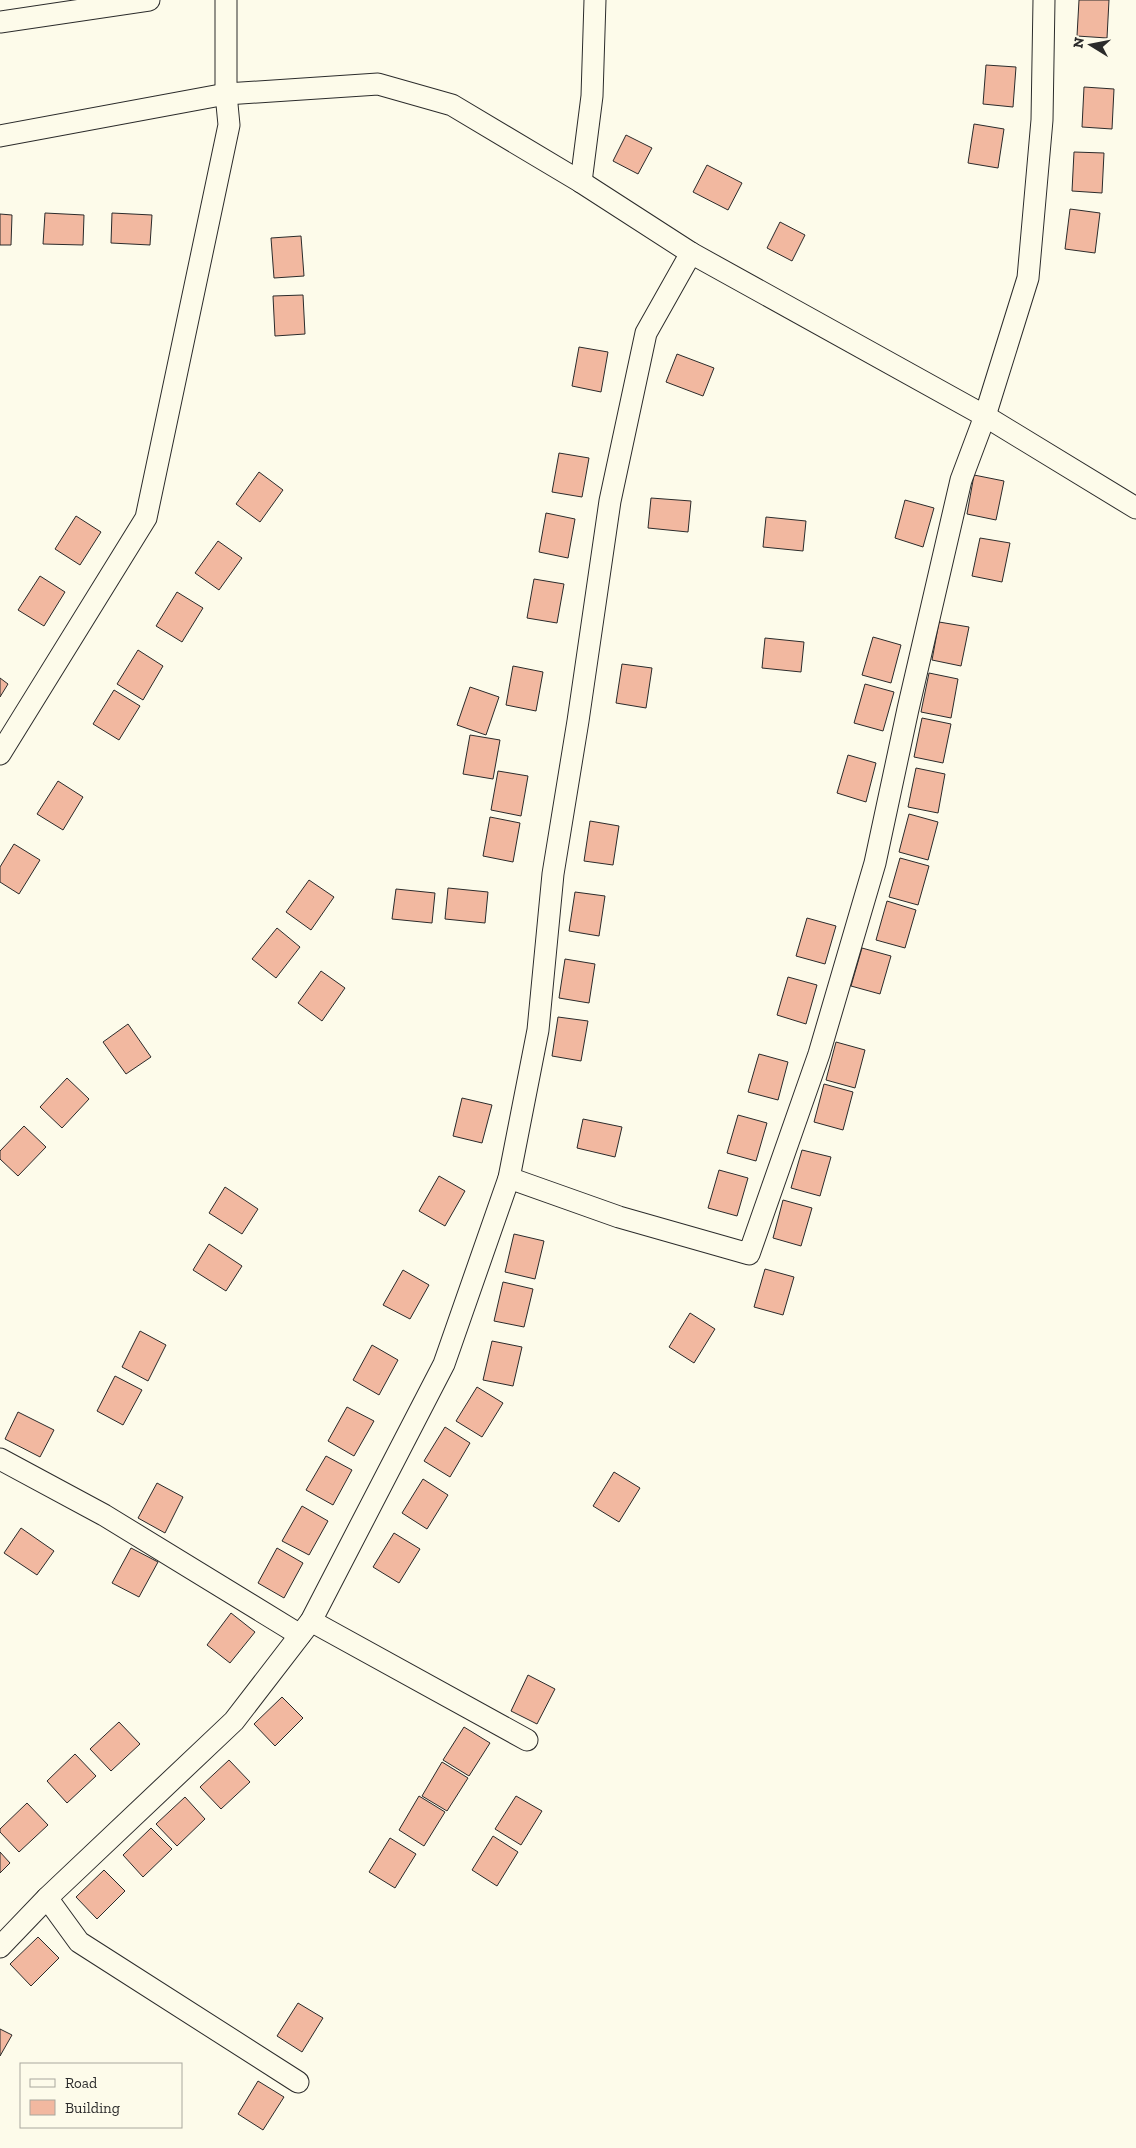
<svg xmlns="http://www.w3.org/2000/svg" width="1136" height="2148" font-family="'Zilla Slab',serif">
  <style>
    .building { fill: #f2b8a0; stroke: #2b2b2b }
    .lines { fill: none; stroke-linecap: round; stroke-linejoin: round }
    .minor-casing { stroke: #2b2b2b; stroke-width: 23 }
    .minor { stroke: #fdfbea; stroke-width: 21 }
  </style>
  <rect width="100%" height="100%" fill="#fdfbea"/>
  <g class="building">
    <polygon points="1079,0 1109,0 1107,38 1077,36"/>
    <polygon points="986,65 1016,67 1013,107 983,104"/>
    <polygon points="1084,87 1114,89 1112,129 1082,127"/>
    <polygon points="974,124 1004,129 998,168 968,163"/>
    <polygon points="626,135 652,148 638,174 613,161"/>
    <polygon points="1074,152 1104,153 1102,193 1072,191"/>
    <polygon points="707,165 742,183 728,210 693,192"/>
    <polygon points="1070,209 1100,213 1095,253 1065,249"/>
    <polygon points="45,213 84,215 83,245 43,244"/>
    <polygon points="112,213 152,215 150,245 111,243"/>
    <polygon points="0,214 12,215 11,245 0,245"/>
    <polygon points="780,222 805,235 792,261 767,248"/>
    <polygon points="301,236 304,276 274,278 271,238"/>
    <polygon points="303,295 305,334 275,336 273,296"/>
    <polygon points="579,347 608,352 601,392 572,386"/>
    <polygon points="677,354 714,368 703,396 666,382"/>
    <polygon points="559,453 589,458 582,497 552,492"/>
    <polygon points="259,472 283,490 260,522 236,504"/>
    <polygon points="974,475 1004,481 996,520 967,514"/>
    <polygon points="651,498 691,501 688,532 648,528"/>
    <polygon points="905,500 934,508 923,547 895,538"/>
    <polygon points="546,513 575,519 568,558 539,552"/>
    <polygon points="76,516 101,532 80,565 55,549"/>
    <polygon points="766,517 806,521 803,551 763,547"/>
    <polygon points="980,538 1010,543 1002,582 972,576"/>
    <polygon points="218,541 242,558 219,590 195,573"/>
    <polygon points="40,576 65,592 44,626 18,610"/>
    <polygon points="534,579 564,584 557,623 527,618"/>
    <polygon points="177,592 203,608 182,642 156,626"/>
    <polygon points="939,622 969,627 961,666 932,660"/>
    <polygon points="873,637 901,645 891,683 862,675"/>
    <polygon points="765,638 804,642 801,672 762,668"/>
    <polygon points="138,650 163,666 143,700 117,684"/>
    <polygon points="622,664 652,668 646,708 616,703"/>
    <polygon points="513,666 543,672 536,711 506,705"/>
    <polygon points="929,673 958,679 951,718 921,712"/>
    <polygon points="0,678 8,684 0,697"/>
    <polygon points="865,684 894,692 883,731 854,723"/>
    <polygon points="470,687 499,697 486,735 457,725"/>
    <polygon points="114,690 140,706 119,740 93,724"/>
    <polygon points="922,718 951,724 943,763 914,757"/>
    <polygon points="470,735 500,740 493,779 463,774"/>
    <polygon points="848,755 876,763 866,802 837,793"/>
    <polygon points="916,768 945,774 938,813 908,807"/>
    <polygon points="498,771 528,776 521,816 491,810"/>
    <polygon points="58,781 83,797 63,830 37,814"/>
    <polygon points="909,814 938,822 928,860 899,852"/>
    <polygon points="490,817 520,823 513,862 483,856"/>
    <polygon points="590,821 619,826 613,865 584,861"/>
    <polygon points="14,844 40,860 19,894 0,882 0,867"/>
    <polygon points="900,858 929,866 918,905 889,897"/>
    <polygon points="309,880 334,897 311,930 286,912"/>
    <polygon points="448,888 488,892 485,923 445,919"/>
    <polygon points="396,889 435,893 432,923 392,919"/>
    <polygon points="575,892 605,896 599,936 569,931"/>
    <polygon points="887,901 916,910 905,948 876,940"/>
    <polygon points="807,918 836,926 825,964 796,956"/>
    <polygon points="277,928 300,947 276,978 252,959"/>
    <polygon points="862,948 891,956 880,994 851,986"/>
    <polygon points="565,959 595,964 589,1003 559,998"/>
    <polygon points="321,971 345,988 322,1021 298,1003"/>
    <polygon points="788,977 817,985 806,1024 777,1015"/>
    <polygon points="558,1017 588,1021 581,1061 552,1056"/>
    <polygon points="128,1024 151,1057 126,1074 103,1042"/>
    <polygon points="836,1042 865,1050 855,1088 826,1080"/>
    <polygon points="759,1054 788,1062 778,1100 748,1092"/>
    <polygon points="67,1078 89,1099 62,1128 40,1107"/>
    <polygon points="824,1084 853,1092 843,1130 814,1122"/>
    <polygon points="462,1098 492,1105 482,1143 453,1136"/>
    <polygon points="738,1115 767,1123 756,1161 727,1153"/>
    <polygon points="583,1119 622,1127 615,1157 577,1148"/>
    <polygon points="24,1126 46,1147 18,1176 0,1159 0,1151"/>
    <polygon points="802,1150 831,1157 820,1196 791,1188"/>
    <polygon points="719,1170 748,1178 737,1216 708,1208"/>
    <polygon points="439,1176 465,1191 445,1226 419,1211"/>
    <polygon points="225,1187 258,1209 242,1234 209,1213"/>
    <polygon points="783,1200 812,1208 801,1246 773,1238"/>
    <polygon points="514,1234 544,1241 535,1279 505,1272"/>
    <polygon points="209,1244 242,1266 226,1291 193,1270"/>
    <polygon points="765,1269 794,1277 783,1315 754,1307"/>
    <polygon points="403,1270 429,1285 410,1319 383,1305"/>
    <polygon points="503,1282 533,1289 524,1327 494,1321"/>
    <polygon points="690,1313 715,1329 694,1363 669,1347"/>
    <polygon points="140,1331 166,1345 148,1381 122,1367"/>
    <polygon points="492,1341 522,1347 513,1386 483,1380"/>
    <polygon points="372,1345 398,1360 379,1395 353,1380"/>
    <polygon points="115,1376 142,1390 123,1425 97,1411"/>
    <polygon points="477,1387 503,1403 482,1437 456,1421"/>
    <polygon points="347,1407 374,1421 354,1456 328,1441"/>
    <polygon points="18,1412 54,1430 40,1457 5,1439"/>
    <polygon points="445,1427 470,1443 450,1477 424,1461"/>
    <polygon points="326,1456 352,1470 333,1505 306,1490"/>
    <polygon points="614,1472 640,1488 619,1522 593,1506"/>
    <polygon points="423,1479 448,1495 427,1529 402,1513"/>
    <polygon points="157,1483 183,1497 165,1533 138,1518"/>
    <polygon points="302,1506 328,1521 309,1555 282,1541"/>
    <polygon points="21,1528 54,1551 37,1575 4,1553"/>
    <polygon points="394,1533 420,1549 399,1583 373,1567"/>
    <polygon points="131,1548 158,1562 139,1597 112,1583"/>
    <polygon points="277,1548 303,1563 284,1598 258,1583"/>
    <polygon points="231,1613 255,1632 230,1663 207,1645"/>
    <polygon points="528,1675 555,1689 537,1724 511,1711"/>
    <polygon points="282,1697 303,1718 275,1746 254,1724"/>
    <polygon points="119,1722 140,1744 111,1771 90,1749"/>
    <polygon points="464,1727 490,1743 469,1776 443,1760"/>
    <polygon points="75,1754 96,1776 67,1803 47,1781"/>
    <polygon points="229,1760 250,1782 221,1809 200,1787"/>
    <polygon points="442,1762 468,1778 447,1811 422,1796"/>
    <polygon points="419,1796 445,1812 424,1846 399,1830"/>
    <polygon points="516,1796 542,1811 521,1845 495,1829"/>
    <polygon points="185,1797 205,1819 177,1846 156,1824"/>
    <polygon points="27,1803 48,1825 19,1852 0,1832 0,1829"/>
    <polygon points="151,1828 172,1849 143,1877 123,1855"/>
    <polygon points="493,1836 518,1852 497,1886 472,1870"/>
    <polygon points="390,1838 416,1854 395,1888 369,1872"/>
    <polygon points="0,1852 10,1863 0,1873"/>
    <polygon points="104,1870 125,1891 97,1919 76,1897"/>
    <polygon points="38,1937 59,1958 31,1986 10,1964"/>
    <polygon points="298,2003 323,2018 302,2052 277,2036"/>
    <polygon points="0,2029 12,2035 0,2056"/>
    <polygon points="258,2081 284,2097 263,2130 238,2114"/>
  </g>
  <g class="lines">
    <defs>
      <g id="minor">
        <polyline points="0,22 149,0"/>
        <polyline points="0,136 226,94 378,84 452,105 581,182 691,253 985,416 1136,508"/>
        <polyline points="581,182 592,96 595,0"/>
        <polyline points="0,754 146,518 229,125 226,94 226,0"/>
        <polyline points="509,1178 619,1217 749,1254 819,1054 875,863 908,709 961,480 985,416 1028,278 1042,120 1044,0"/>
        <polyline points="0,1459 104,1515 300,1635"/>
        <polyline points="311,1621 527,1740"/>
        <polyline points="47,1898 79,1942 298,2082"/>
        <polyline points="0,1947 47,1898 234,1721 311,1621 444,1364 509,1178 538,1030 553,874 578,721 610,501 646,333 691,253"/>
      </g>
    </defs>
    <use href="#minor" class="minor-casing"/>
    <use href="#minor" class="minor"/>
  </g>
  <rect x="20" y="2063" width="162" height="65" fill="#fdfbea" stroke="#a9a89e"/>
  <rect x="30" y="2079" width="25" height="8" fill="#fdfbea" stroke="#a9a89e"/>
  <text x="65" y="2088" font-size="15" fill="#2b2b2b">Road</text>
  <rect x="30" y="2100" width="25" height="15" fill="#f2b8a0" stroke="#a9a89e"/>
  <text x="65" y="2113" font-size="15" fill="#2b2b2b">Building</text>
  <g transform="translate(1091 45) rotate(280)" stroke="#fdfbea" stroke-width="4" paint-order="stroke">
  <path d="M0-4L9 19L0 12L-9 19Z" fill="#2b2b2b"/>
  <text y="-8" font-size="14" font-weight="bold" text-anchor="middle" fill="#2b2b2b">N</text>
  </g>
</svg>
